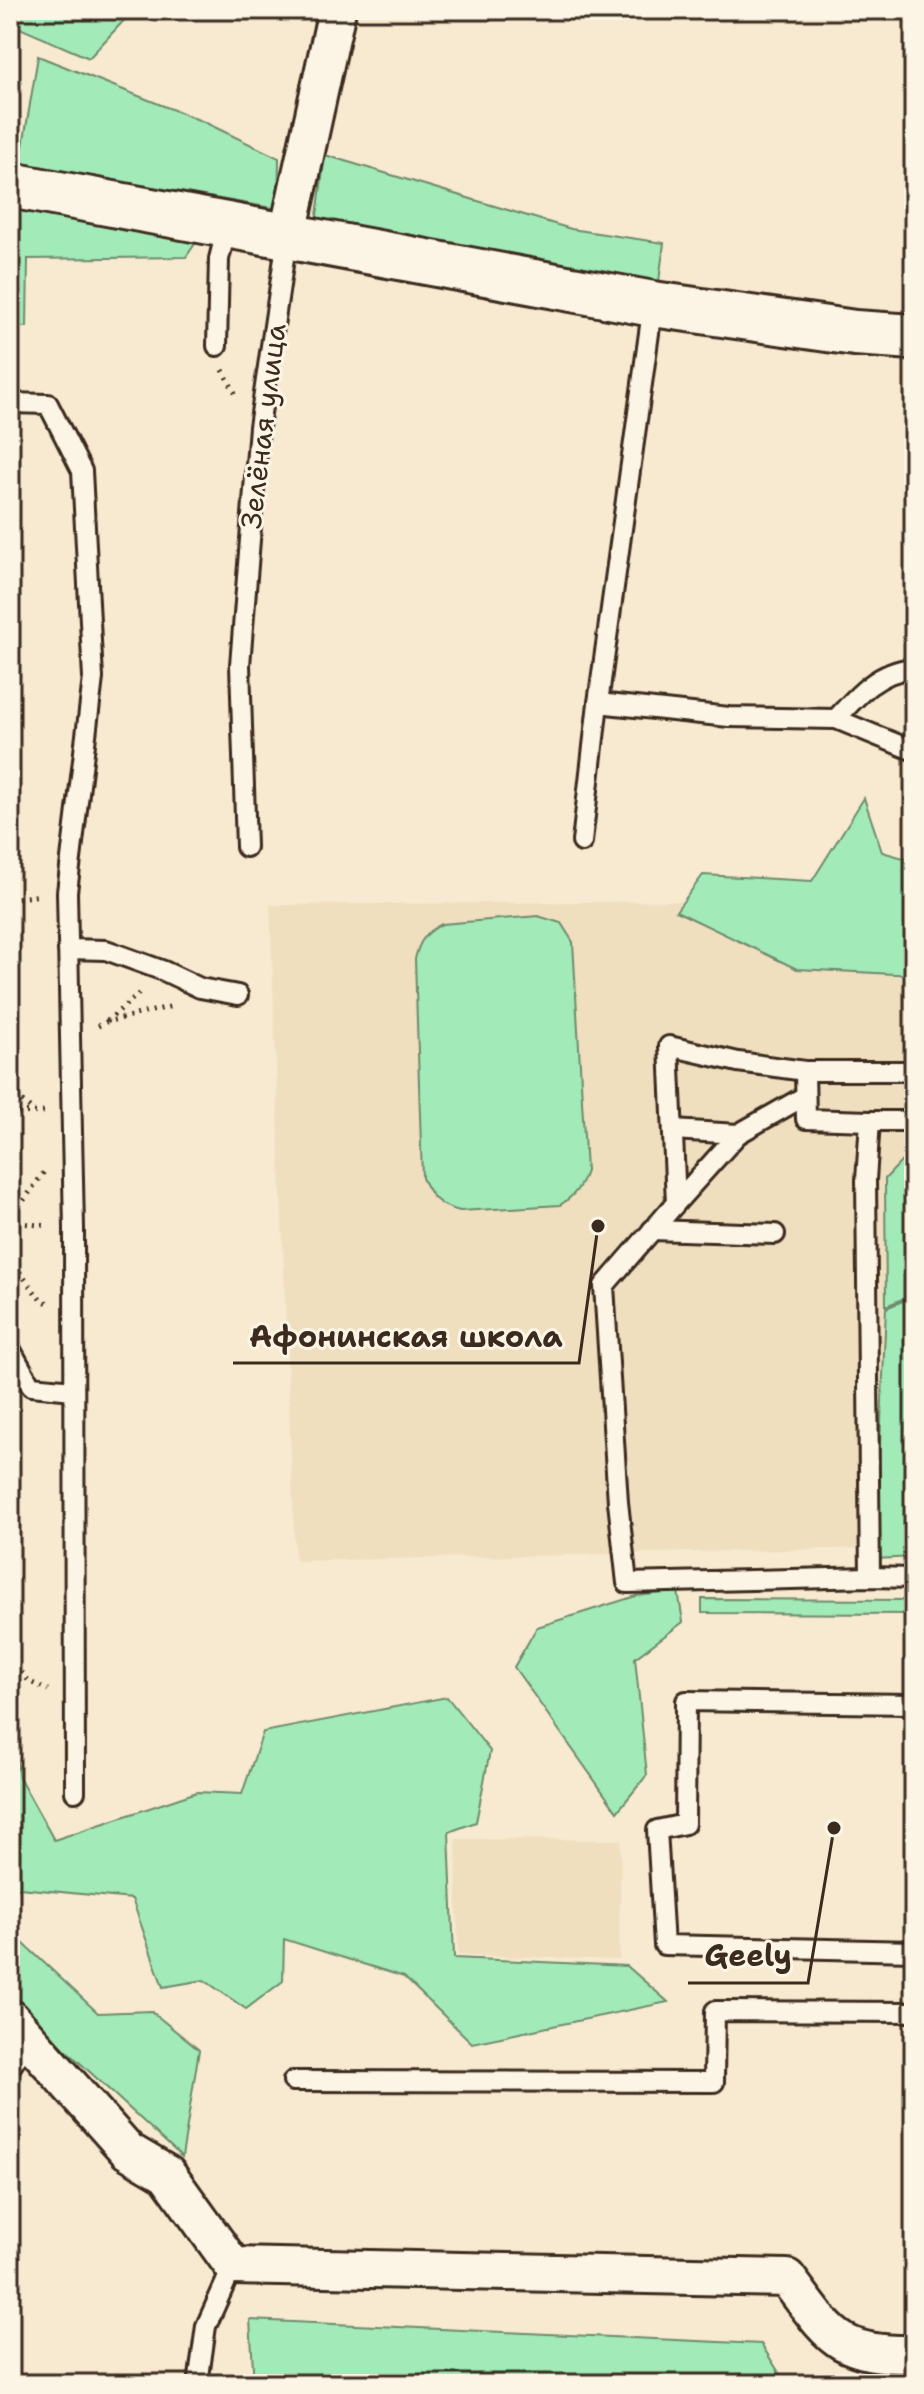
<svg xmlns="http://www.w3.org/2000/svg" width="924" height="2394" font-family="'Shantell Sans',sans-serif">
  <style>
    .built { fill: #efdfbf }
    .green { fill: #a2ebb9; stroke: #6e8a6c; stroke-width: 2 }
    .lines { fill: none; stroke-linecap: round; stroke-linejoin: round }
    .lane-casing { stroke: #3b2a1e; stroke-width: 24 }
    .street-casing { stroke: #3b2a1e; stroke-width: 42 }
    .secondary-casing { stroke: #3b2a1e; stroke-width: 50 }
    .path { stroke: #3b2a1e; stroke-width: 5; stroke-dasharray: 2 6; stroke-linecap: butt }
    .lane { stroke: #fcf5e5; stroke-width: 18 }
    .street { stroke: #fcf5e5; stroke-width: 36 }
    .secondary { stroke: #fcf5e5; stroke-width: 44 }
    .labels { text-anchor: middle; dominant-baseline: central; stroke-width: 6; stroke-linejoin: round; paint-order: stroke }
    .street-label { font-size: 28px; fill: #3b2a1e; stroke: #fcf5e5 }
    .leader { fill: none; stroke: #3b2a1e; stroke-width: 3 }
    .callout-dot { fill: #3b2a1e; stroke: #fcf5e5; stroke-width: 3 }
    .callout-label { font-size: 30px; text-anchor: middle; font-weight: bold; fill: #3b2a1e; stroke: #fcf5e5; stroke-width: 6; stroke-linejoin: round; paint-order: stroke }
  </style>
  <rect width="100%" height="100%" fill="#f7ead0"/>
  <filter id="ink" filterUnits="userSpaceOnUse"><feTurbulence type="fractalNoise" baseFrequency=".0125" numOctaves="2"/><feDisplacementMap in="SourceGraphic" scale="16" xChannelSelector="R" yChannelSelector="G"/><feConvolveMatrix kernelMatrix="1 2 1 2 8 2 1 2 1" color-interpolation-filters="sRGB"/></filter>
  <g filter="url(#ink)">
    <g class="built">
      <polygon points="914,899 914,1547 295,1561 270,905"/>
      <polygon points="456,1839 621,1840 619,1960 458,1955"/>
    </g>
    <g class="green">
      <polygon points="10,10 127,10 127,17 89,58 15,26 10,22"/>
      <polygon points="38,56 204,122 279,158 278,209 20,164"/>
      <polygon points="325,155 571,229 664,243 657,297 316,223"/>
      <polygon points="14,210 203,232 186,257 28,259 27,327 10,326 10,216"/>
      <polygon points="864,798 882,852 914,861 914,975 797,969 676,911 703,875 812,881"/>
      <path d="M538 916 561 923 573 942 586 1171C581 1187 574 1196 560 1205L460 1211C438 1206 431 1197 422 1178L415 959C419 941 426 932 442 924Z"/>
      <polygon points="914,1148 914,1294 886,1306 885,1179"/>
      <polygon points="914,1296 914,1557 875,1559 886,1308"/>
      <polygon points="678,1591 683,1622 635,1658 647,1775 617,1812 514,1667 537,1627 636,1596"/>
      <polygon points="702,1599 914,1600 914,1614 702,1613"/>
      <polygon points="447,1697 490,1751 476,1822 449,1832 454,1958 627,1966 668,2002 472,2043 404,1977 284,1939 283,1981 246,2009 204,1980 163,1987 132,1899 10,1887 10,1711 19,1777 54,1840 197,1792 242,1794 263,1732"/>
      <polygon points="10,1931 98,2013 151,2011 199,2050 182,2157 65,2049 10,1992"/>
      <polygon points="250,2320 761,2344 785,2382 254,2384"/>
    </g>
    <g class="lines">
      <defs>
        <g id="lane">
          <polyline points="217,346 219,259 227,227"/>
          <polyline points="10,403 48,404 82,471 93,678 67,892 74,1228 75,1792"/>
          <polyline points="598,703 729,717 836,719 914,751"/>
          <path d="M836 719C858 694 879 671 914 668"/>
          <polyline points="582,842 598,703 653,304"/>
          <polyline points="246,847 240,665 259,427 287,238"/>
          <polyline points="68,949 106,950 164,971 200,988 238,995"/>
          <polyline points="805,1071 806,1119 870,1121"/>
          <polyline points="914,1071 805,1071 738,1062 669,1046 676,1203 604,1286 618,1502 627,1583 870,1577 914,1578"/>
          <polyline points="673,1130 738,1134 676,1203"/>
          <polyline points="738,1134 805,1096"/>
          <polyline points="652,1230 775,1234"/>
          <polyline points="10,1348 31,1386 74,1390"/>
          <polyline points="870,1577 866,1180 870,1121 914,1121"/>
          <polyline points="914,1704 686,1701 685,1824 657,1830 664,1945 914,1951"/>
          <polyline points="10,2068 29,2039"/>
          <polyline points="293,2081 714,2082 715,2011 914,2012"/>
          <polyline points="198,2384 206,2326 233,2266"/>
        </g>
        <g id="street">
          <polyline points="287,238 337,10"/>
          <path d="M10 2018 128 2151 167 2174 233 2266 787 2278C831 2336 836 2355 914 2354"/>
        </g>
        <polyline id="secondary" points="10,185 653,304 855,333 914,337"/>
      </defs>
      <use href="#lane" class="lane-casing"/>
      <use href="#street" class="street-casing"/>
      <use href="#secondary" class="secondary-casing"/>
      <g class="path">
        <polyline points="223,370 235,393"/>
        <polyline points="10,899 41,895"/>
        <polyline points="107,1021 142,991"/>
        <polyline points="98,1026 106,1022 173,1006"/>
        <polyline points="10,1091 33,1111"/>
        <polyline points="10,1113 45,1112"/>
        <polyline points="10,1220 44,1172"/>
        <polyline points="10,1222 49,1226"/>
        <polyline points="10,1259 40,1299 48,1303"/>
        <polyline points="10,1661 30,1682 48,1690"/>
      </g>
      <use href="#lane" class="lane"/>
      <use href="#street" class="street"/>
      <use href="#secondary" class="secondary"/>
    </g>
  </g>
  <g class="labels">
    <g class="street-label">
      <text transform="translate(263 426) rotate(-83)">Зелёная улица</text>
    </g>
  </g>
  <path class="leader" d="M598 1226L579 1363H233M834 1828L808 1983H688"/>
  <g class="callout-dot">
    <circle cx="598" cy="1226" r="8"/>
    <circle cx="834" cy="1828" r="8"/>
  </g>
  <g class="callout-label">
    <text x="406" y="1347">Афонинская школа</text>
    <text x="748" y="1966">Geely</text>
  </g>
  <rect width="924" height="2394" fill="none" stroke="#fcf5e5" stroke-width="40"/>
  <rect x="20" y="20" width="884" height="2354" fill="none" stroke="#3b2a1e" stroke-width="3" filter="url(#ink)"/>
</svg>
